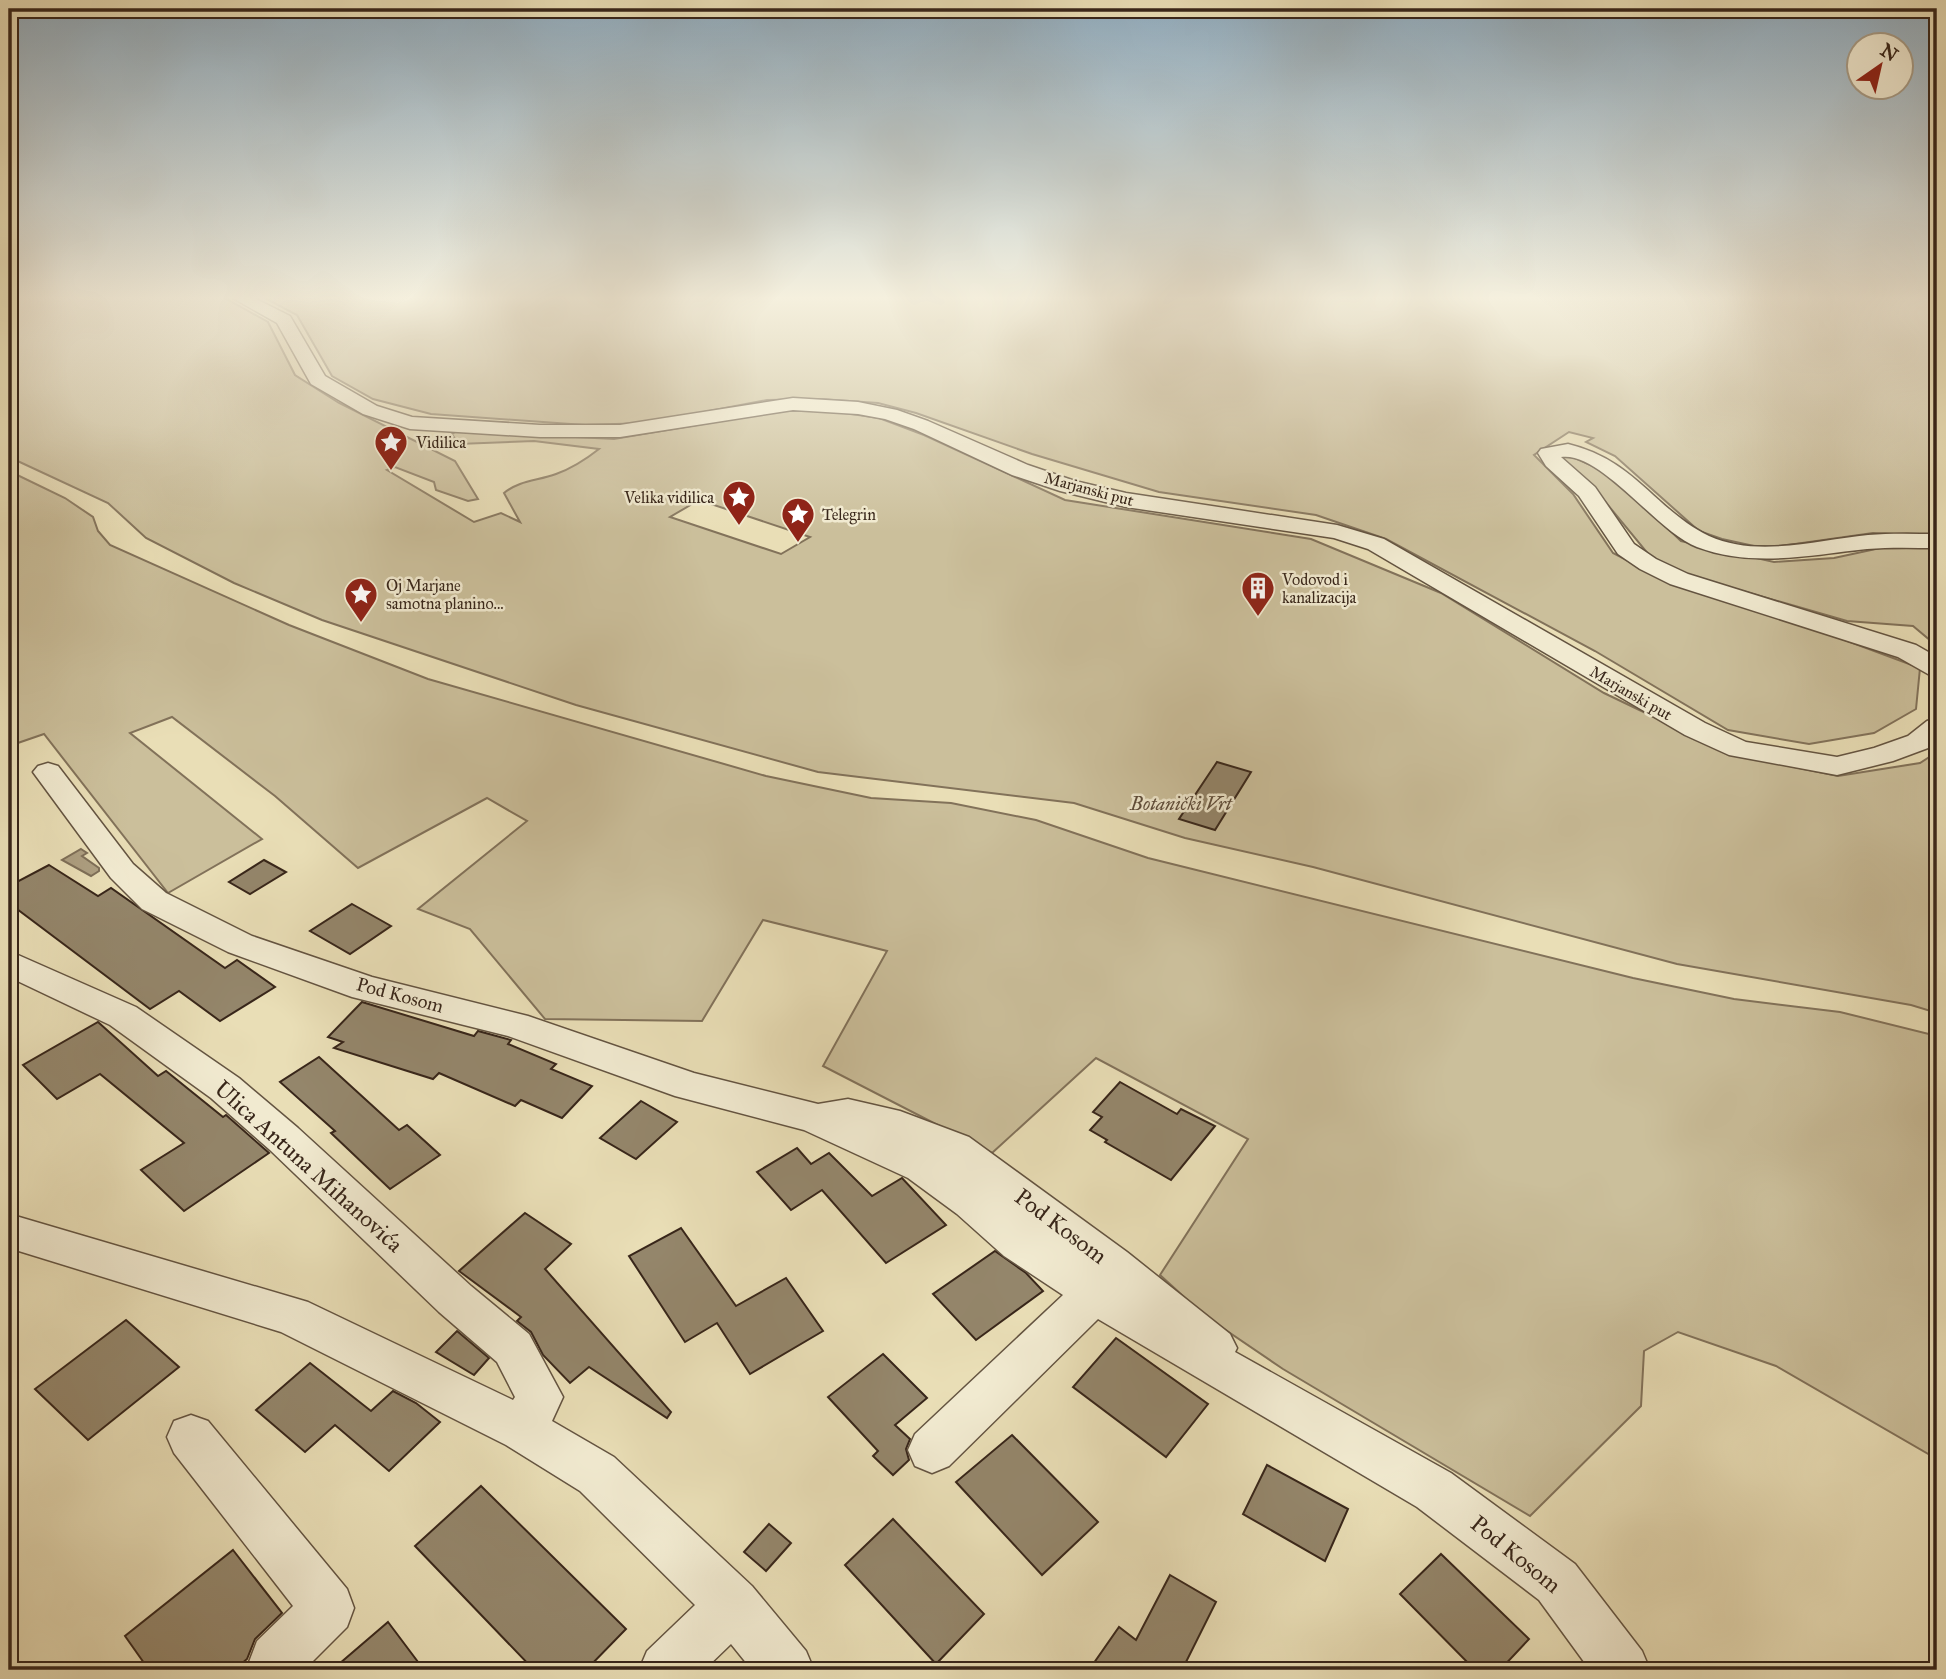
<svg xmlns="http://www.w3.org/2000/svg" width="1946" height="1679" font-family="'IM FELL Great Primer',serif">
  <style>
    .green { fill: #cbbf9b; stroke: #82725a; stroke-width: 2; fill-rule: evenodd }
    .water { fill: #ad9f81; stroke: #7e6f58; stroke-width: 2 }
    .building { fill: #94866b; stroke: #38261a; stroke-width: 2 }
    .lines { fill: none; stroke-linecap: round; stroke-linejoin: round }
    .street-casing { stroke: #645441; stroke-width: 3 }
    .street { fill: #f1ead0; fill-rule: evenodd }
    .labels { text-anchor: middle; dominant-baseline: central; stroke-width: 5; stroke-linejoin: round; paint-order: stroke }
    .far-poi-label { font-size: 16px; fill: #38261a; stroke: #f1ead0; text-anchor: start }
    .far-street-label { font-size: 16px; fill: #38261a; stroke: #f1ead0 }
    .park-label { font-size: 19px; font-style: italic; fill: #5d4c3a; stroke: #f1ead0 }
    .street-label { font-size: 19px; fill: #38261a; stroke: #f1ead0 }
    .near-street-label { font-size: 23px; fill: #38261a; stroke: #f1ead0 }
  </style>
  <rect width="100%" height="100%" fill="#e9deb6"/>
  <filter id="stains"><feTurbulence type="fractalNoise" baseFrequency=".00286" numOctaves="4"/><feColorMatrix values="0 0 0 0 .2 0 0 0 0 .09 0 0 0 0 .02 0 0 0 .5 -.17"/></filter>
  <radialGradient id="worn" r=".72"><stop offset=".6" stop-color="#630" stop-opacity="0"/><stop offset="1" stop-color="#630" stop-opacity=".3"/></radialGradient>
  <g class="green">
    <path d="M9 297H223L268 322 295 375 339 403 455 461 478 499 468 501 436 490 434 482 395 467 387 470 474 522 501 513 520 522 504 493C520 480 537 481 556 474 573 468 585 460 599 449L534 441 458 444 452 434 457 431 614 439 780 411H830L879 418 924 435 1065 500 1311 539 1441 593 1604 693 1731 754 1838 776 1920 763 1937 752V1013L1911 1005 1677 964 1313 867 1185 838 1074 803 818 772 576 705 322 620 234 583 146 538 108 503 9 457ZM699 500 810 537 781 554 670 517Z"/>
    <polygon points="263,297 1937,297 1937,536 1873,533 1781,546 1754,546 1722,539 1699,531 1615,456 1586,442 1593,438 1569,432 1534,455 1573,494 1613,553 1674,585 1807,626 1920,668 1916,709 1874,733 1809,744 1728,730 1595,651 1386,539 1316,515 1159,492 1032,454 916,413 878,403 821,399 767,400 646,423 585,425 431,414 373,399 332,376 297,315"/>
    <polygon points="1568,455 1595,467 1620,483 1681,541 1774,562 1834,558 1885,547 1937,548 1937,646 1913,626 1847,621 1677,572 1649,555 1589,482 1559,461"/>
    <polygon points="9,471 65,498 93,517 98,531 110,545 289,625 428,679 766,776 871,798 951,803 1036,820 1148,858 1633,978 1734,999 1840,1012 1937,1036 1937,1459 1776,1366 1678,1332 1644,1351 1641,1406 1530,1516 1283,1369 1205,1316 1160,1275 1248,1139 1096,1058 992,1153 823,1066 887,951 763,920 702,1021 545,1019 470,929 418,909 527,821 487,798 358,868 275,796 172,717 130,733 262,839 168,893 44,734 9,746"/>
  </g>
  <polygon class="water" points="81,849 87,853 82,856 99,868 99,871 91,876 62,860"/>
  <g class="building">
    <polygon points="1217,762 1251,772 1215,830 1179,819"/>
    <polygon points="264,860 286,872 250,894 229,882"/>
    <polygon points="49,865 98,896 111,888 225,968 237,960 275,987 220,1021 179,991 150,1009 9,903 9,886"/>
    <polygon points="352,904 391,926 350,954 310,931"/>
    <polygon points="362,1002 474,1036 478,1031 511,1040 508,1044 556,1064 551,1069 592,1086 562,1118 521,1100 515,1106 439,1073 433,1079 334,1048 343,1042 328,1037"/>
    <polygon points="98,1022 158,1076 166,1071 223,1117 226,1115 269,1153 184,1211 141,1170 184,1143 100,1074 57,1099 23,1065"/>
    <polygon points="319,1057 399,1130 407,1125 440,1155 390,1189 331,1133 335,1131 280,1082"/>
    <polygon points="1120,1082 1177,1114 1181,1109 1215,1126 1171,1180 1105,1142 1107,1140 1090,1130 1102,1117 1093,1112"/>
    <polygon points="641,1101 677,1122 636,1159 600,1138"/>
    <polygon points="797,1148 811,1164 829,1153 872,1196 902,1178 946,1225 886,1263 822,1190 791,1210 757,1172"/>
    <polygon points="525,1213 571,1244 545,1269 671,1412 667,1418 589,1367 570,1383 543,1355 531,1332 517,1321 521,1317 459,1271"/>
    <polygon points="681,1228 736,1306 786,1278 823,1331 750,1374 717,1323 685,1342 629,1256"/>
    <polygon points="995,1251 1026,1273 1043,1291 976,1340 933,1294"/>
    <polygon points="126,1320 179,1367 88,1440 35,1389"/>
    <polygon points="457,1331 489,1358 474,1375 436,1352"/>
    <polygon points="1116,1338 1208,1404 1166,1457 1073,1387"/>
    <polygon points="883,1354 927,1398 895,1425 910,1439 906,1449 909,1460 893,1475 873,1456 878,1451 828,1397"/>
    <polygon points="310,1363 371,1411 393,1391 416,1403 440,1422 389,1471 335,1425 305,1452 256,1410"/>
    <polygon points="1012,1435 1098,1522 1042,1575 956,1482"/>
    <polygon points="1267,1465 1348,1509 1325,1561 1243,1514"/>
    <polygon points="481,1486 626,1629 586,1670 534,1670 415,1546"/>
    <polygon points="893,1519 984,1614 936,1664 845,1565"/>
    <polygon points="769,1524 791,1543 766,1571 744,1552"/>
    <polygon points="233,1550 282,1613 255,1639 247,1659 234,1670 149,1670 125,1636"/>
    <polygon points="1441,1554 1529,1639 1500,1670 1475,1670 1400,1594"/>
    <polygon points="1170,1575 1216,1602 1182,1670 1089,1670 1119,1627 1136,1640"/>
    <polygon points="388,1622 424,1670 332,1670"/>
  </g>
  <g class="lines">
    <defs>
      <g id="street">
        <polygon points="231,297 252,297 290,316 325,376 377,406 412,417 540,425 620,425 793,398 858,402 897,410 928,421 1028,465 1075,481 1126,493 1337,525 1384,539 1705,723 1746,742 1837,757 1874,748 1908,736 1927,721 1937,718 1937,741 1928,748 1893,761 1837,775 1729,755 1685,735 1368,549 1334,538 1126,507 1060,491 1012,475 914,429 885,419 858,414 793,410 620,437 540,437 410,429 363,414 311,384 277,323"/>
        <path d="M1568 444C1635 460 1654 509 1709 536 1757 558 1818 540 1868 535 1891 533 1914 534 1937 534V548C1914 548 1891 547 1867 549 1810 555 1753 568 1697 547 1657 532 1601 451 1561 457L1595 487 1634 544 1656 559 1688 574 1916 645 1937 657V676L1928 674 1898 657 1670 584 1640 569 1618 554 1579 496 1546 466 1538 453 1541 449Z"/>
        <polygon points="48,763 58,766 133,864 166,893 252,936 372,977 528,1016 694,1073 818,1104 848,1099 900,1111 969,1137 1127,1252 1230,1334 1237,1348 1235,1352 1451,1473 1575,1564 1642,1651 1650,1670 1590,1670 1539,1600 1417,1507 1098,1319 949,1466 932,1473 915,1466 908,1450 915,1434 1063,1295 1004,1256 957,1214 908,1178 804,1130 675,1096 508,1036 352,997 228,952 142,909 111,878 33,772 38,766"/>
        <polygon points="9,951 136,1007 239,1078 298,1128 471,1286 529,1334 563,1397 552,1421 614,1457 752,1586 806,1651 814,1670 752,1670 731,1644 704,1670 639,1670 647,1651 695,1605 580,1491 506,1445 281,1332 9,1248 9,1214 308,1302 513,1400 515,1397 497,1362 439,1312 270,1150 211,1098 110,1025 9,977"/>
        <polygon points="191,1415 208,1421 347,1589 354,1608 347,1627 304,1670 246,1670 257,1641 293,1606 174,1453 167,1437 174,1421"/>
      </g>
    </defs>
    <use href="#street" class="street-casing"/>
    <use href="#street" class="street"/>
  </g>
  <linearGradient id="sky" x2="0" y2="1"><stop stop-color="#90acbf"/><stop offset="0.56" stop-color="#f5f0de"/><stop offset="1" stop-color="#f5f0de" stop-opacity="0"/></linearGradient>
  <rect width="1946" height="532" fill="url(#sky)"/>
  <defs>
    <symbol id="sight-pin" viewBox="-11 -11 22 30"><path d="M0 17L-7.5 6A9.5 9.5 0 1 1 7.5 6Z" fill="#8f2418" stroke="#f1ead0"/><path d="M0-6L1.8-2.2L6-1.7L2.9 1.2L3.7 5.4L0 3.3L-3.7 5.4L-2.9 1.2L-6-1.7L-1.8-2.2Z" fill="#fff"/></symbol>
    <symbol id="building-pin" viewBox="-11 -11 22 30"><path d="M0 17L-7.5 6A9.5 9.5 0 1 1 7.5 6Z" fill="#8f2418" stroke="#f1ead0"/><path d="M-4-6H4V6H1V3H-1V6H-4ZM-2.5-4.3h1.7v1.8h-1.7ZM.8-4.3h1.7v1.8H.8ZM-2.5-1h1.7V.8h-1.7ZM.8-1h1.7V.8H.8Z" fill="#fff"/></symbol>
  </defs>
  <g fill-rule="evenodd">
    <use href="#sight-pin" x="372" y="423" width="38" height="52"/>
    <use href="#sight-pin" x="720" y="478" width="38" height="52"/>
    <use href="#sight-pin" x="779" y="495" width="38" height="52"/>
    <use href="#building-pin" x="1239" y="569" width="38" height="52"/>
    <use href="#sight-pin" x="342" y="575" width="38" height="52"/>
  </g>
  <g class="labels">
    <g class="far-poi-label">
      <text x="416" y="442">Vidilica</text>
      <text x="714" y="497" text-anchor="end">Velika vidilica</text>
      <text x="822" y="514">Telegrin</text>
      <text x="1282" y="579">Vodovod i<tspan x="1282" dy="18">kanalizacija</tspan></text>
      <text x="386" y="585">Oj Marjane<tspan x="386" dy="18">samotna planino...</tspan></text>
    </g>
    <g class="far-street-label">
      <text transform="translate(1089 489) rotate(15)">Marjanski put</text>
      <text transform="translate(1631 693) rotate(30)">Marjanski put</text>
    </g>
    <g class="park-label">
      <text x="1181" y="803">Botanički Vrt</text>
    </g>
    <g class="street-label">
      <text transform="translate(400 995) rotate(15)">Pod Kosom</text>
    </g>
    <g class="near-street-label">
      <text transform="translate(309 1166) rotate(42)">Ulica Antuna Mihanovića</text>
      <text transform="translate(1061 1226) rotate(37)">Pod Kosom</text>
      <text transform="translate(1516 1554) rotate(39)">Pod Kosom</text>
    </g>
  </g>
  <rect width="1946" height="1679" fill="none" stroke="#e9deb6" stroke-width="35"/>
  <rect x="10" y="10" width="1925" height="1658" fill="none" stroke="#38261a" stroke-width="3.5"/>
  <rect x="18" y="18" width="1911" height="1644" fill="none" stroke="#38261a" stroke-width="2"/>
  <g transform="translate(1880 66) rotate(34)"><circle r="33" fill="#f1ead0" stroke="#a79c87" stroke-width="2"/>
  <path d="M0-5L12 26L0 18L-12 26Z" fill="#8f2418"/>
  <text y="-10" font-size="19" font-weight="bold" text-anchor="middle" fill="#38261a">N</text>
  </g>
  <rect width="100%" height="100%" filter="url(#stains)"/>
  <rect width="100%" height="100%" fill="url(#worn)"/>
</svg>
